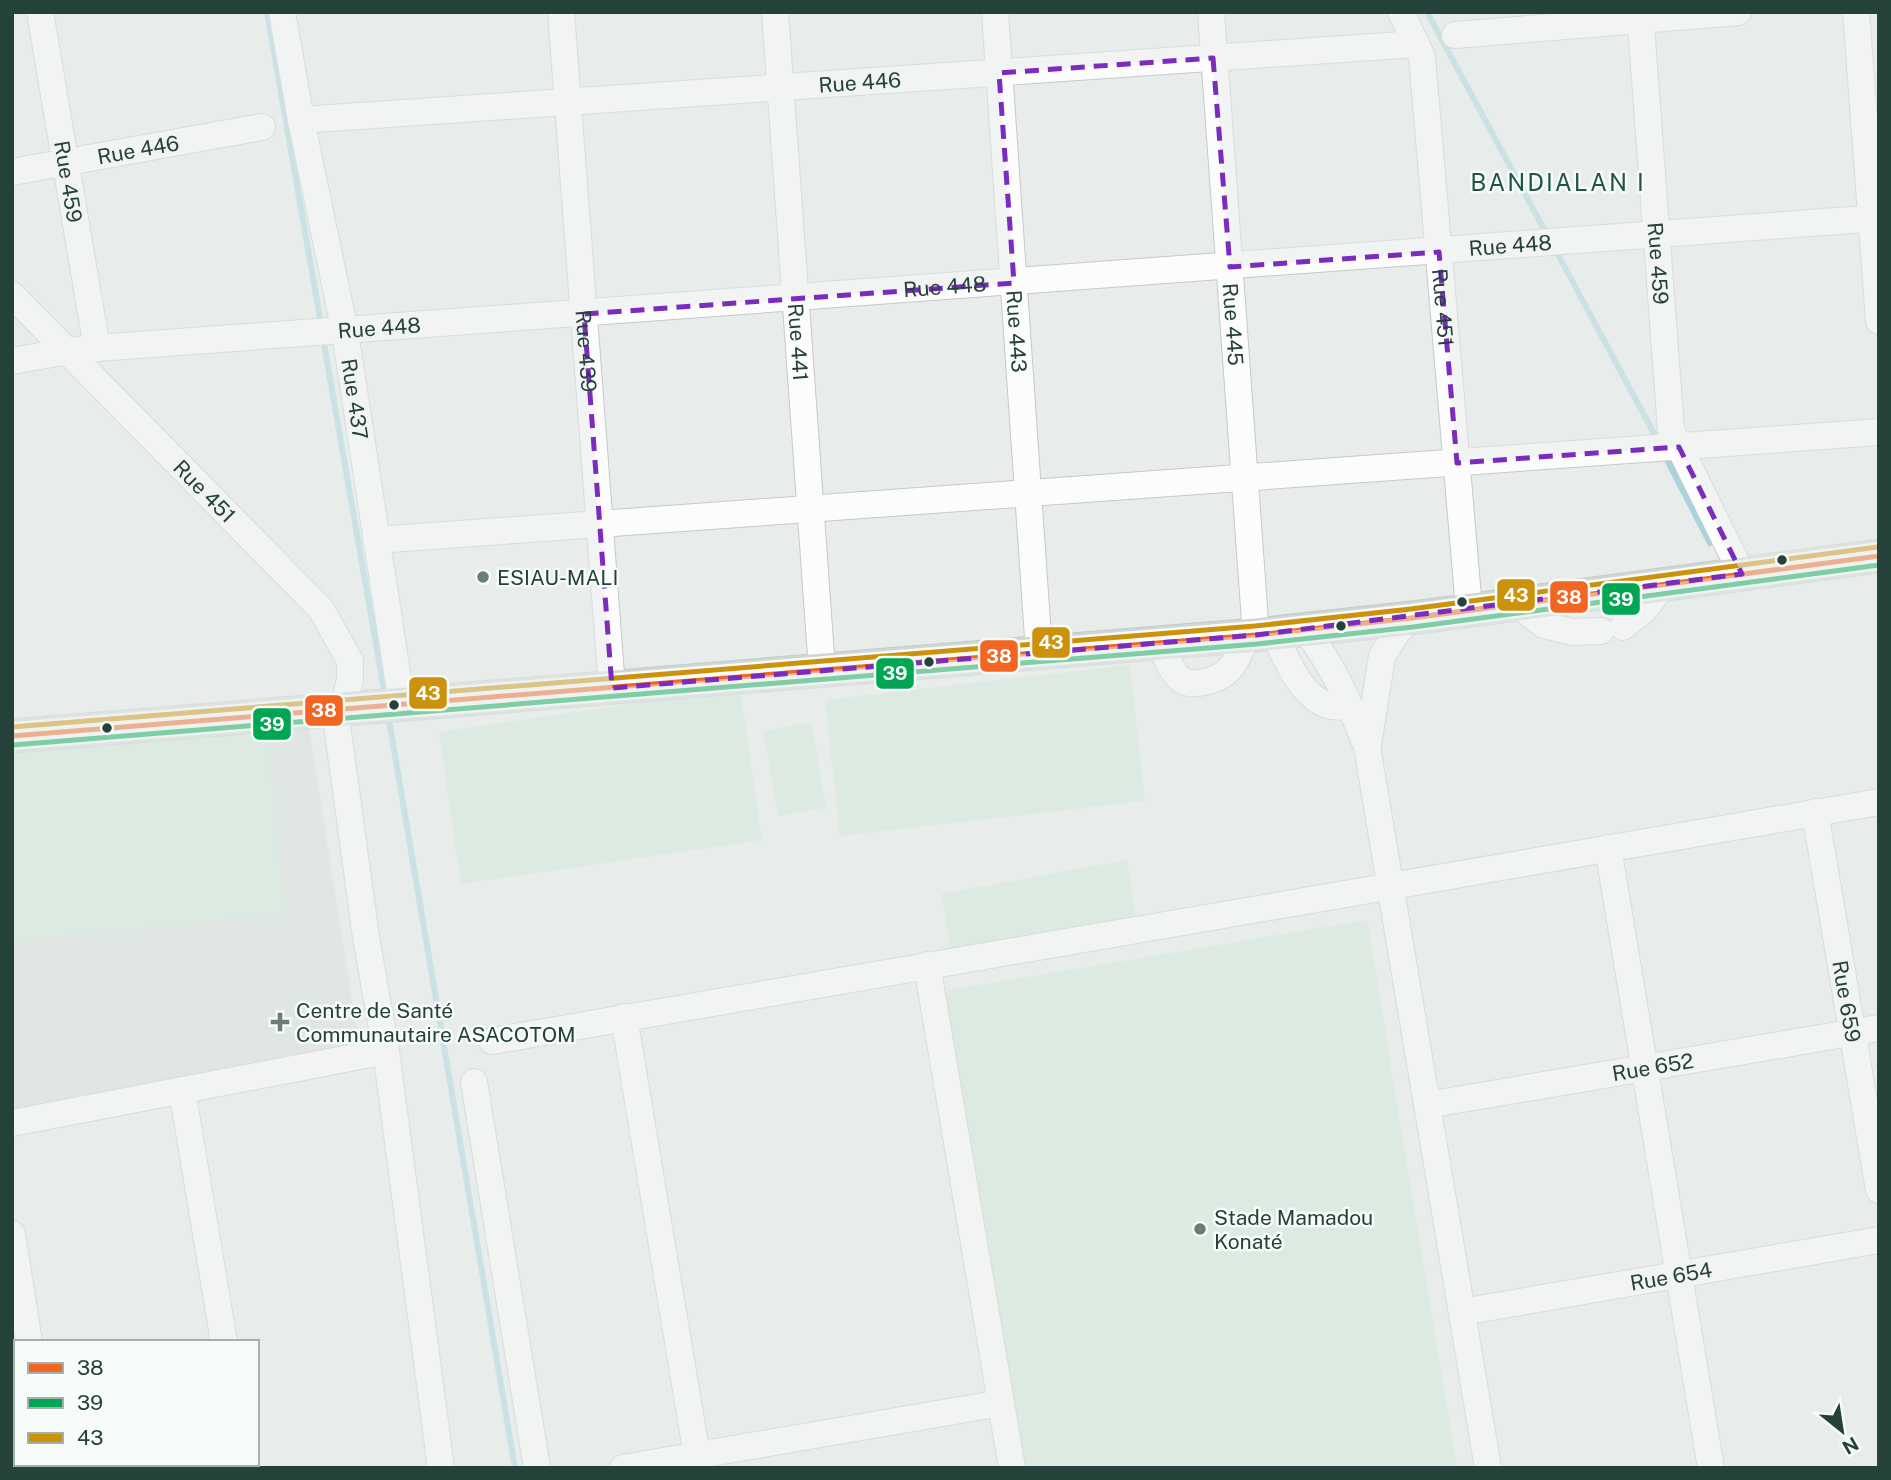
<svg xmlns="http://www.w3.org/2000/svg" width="1891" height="1480" font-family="'Public Sans',sans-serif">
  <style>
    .built { fill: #d6dedb }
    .green { fill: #d1e6d8 }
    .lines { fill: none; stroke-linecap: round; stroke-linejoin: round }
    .stream { stroke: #a9d4db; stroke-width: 6 }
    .minor-casing { stroke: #c5cac8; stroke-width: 28 }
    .major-casing { stroke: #c3ccc9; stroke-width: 35 }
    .minor { stroke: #fcfcfc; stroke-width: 26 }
    .major { stroke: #cfd7d5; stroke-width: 33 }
    .bus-1-casing { stroke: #f7fbf9; stroke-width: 10 }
    .bus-2-casing { stroke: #f7fbf9; stroke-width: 10 }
    .bus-3-casing { stroke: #f7fbf9; stroke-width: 10 }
    .bus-1 { stroke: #f26522; stroke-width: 5 }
    .bus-2 { stroke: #00a651; stroke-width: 5 }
    .bus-3 { stroke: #cd920c; stroke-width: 5 }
    .marked { fill: none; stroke: #7b2cbf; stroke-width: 5; stroke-dasharray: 14 9; stroke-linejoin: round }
    .bus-dot { fill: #24423a; stroke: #f7fbf9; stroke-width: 2.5 }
    .poi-dot { fill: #697e78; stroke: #f7fbf9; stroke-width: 2.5 }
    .labels { text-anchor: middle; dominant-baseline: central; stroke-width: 5; stroke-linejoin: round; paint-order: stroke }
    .street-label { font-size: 21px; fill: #24423a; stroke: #f7fbf9 }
    .poi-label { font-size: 21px; fill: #24423a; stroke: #f7fbf9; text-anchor: start }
    .quarter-label { font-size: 24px; letter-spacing: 2px; fill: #1f5548; stroke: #f7fbf9 }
    .line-badge { stroke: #f7fbf9; stroke-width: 2.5 }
    .badge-label { font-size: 19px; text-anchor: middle; font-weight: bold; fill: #fff }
  </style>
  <rect width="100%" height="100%" fill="#e8edeb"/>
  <polygon class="built" points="307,715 360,1051 12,1120 12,739"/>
  <g class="green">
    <polygon points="1130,665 1145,801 840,836 825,700"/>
    <polygon points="740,688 762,840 461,884 439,732"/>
    <polygon points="811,722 826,808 778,816 763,731"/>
    <polygon points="267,729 285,914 12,941 12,754"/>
    <polygon points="1127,860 1137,924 952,958 941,894"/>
    <polygon points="1367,920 1457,1468 1021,1468 943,991"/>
  </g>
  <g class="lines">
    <g class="stream">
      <polyline points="267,12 321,324"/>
      <polyline points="1427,12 1547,235"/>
      <polyline points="1554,247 1658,441"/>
      <polyline points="323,338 385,696"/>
      <polyline points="1664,454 1710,543"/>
      <polyline points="388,714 515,1468"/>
    </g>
    <defs>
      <g id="minor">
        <path id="s1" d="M40 12 97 348"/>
        <path id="s2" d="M282 12 301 120 345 332 402 705"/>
        <path id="s3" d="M561 12 612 688"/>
        <path id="s4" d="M775 12 822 670"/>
        <path id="s5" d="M995 12 1039 652"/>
        <path id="s6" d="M1211 12 1256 635"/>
        <path id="s7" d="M1401 12 1422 57 1469 609"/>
        <path id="s8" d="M1640 12 1671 430 1742 574"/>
        <polyline points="1856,12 1879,321"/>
        <polyline points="1455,35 1738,12"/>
        <path id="s9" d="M301 120 1416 44"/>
        <path id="s10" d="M12 172 262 127"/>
        <path id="s11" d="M12 295 321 609 350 661V679L343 710"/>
        <path id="s12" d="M12 361 69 351 97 348 1879 218"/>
        <polyline points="376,540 1879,432"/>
        <polyline points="1516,603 1544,625 1572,632 1601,631"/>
        <polyline points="1623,627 1645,609 1664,584"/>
        <path d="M1305 630C1333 664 1351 707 1367 747L1488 1468"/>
        <path d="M1274 633C1285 657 1302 700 1331 706 1336 707 1343 706 1348 706"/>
        <path d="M1160 642C1165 654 1169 668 1178 677 1186 685 1194 684 1204 682 1231 677 1238 660 1246 636"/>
        <polyline points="335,710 366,937 386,1051 441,1468"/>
        <polyline points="1368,745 1382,656 1398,631 1412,618"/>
        <path id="s13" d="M1815 812 1879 1190"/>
        <polyline points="1608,848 1711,1468"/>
        <polyline points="927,965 1012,1468"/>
        <polyline points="624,1017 699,1468"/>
        <polyline points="492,1041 1879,802"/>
        <polyline points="474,1082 537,1468"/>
        <polyline points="182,1090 224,1342"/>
        <path id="s14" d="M1427 1105 1879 1028"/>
        <polyline points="12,1123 386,1051"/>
        <polyline points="12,1234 29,1342"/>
        <path id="s15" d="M1462 1312 1879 1240"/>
        <polyline points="48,1464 49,1468"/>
        <polyline points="244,1464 245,1468"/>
        <polyline points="623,1468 1001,1403"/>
      </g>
      <polyline id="major" points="12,736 1256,635 1412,618 1879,556"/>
    </defs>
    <use href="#minor" class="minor-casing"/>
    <use href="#major" class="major-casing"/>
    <use href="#minor" class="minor"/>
    <use href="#major" class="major"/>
    <defs>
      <polyline id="bus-1" points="12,736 1256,635 1412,618 1879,556"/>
      <polyline id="bus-2" points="13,745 1257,644 1413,627 1879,565"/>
      <polyline id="bus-3" points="12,727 1255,626 1411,609 1878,547"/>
    </defs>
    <use href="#bus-1" class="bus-1-casing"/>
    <use href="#bus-2" class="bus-2-casing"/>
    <use href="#bus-3" class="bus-3-casing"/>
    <use href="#bus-1" class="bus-1"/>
    <use href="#bus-2" class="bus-2"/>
    <use href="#bus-3" class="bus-3"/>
  </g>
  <path d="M0 0H1891V1480H0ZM1213 58 1230 267 1439 252 1457 463 1679 447 1742 574 1256 635 612 688 584 314 1014 283 999 73Z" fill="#e8edeb" fill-opacity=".55" fill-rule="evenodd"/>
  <path class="marked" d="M1213 58 1230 267 1439 252 1457 463 1679 447 1742 574 1256 635 612 688 584 314 1014 283 999 73Z"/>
  <g class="bus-dot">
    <circle cx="1782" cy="560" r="6"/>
    <circle cx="1462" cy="602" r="6"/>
    <circle cx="1341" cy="626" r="6"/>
    <circle cx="929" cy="662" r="6"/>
    <circle cx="394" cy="705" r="6"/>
    <circle cx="107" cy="728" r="6"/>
  </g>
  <g class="poi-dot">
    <circle cx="483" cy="577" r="7"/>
    <path d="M276.5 1011.5h7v7h7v7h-7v7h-7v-7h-7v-7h7z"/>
    <circle cx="1200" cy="1229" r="7"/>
  </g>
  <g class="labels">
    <g class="street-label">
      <text stroke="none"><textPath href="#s9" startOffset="560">Rue 446</textPath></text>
      <text stroke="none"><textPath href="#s10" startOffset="128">Rue 446</textPath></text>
      <text stroke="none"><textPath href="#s1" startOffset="172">Rue 459</textPath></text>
      <text stroke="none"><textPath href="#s12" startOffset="1503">Rue 448</textPath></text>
      <text stroke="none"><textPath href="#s8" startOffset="252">Rue 459</textPath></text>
      <text stroke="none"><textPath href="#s12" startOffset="936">Rue 448</textPath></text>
      <text stroke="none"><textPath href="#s7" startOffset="301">Rue 451</textPath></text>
      <text stroke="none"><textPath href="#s6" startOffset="313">Rue 445</textPath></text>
      <text stroke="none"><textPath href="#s12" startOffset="369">Rue 448</textPath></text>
      <text stroke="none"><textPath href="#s5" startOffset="320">Rue 443</textPath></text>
      <text stroke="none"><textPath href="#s4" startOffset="331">Rue 441</textPath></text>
      <text stroke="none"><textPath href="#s3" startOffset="340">Rue 439</textPath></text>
      <text stroke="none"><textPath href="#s2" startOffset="394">Rue 437</textPath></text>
      <text stroke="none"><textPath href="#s11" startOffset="275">Rue 451</textPath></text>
      <text stroke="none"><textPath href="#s13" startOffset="192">Rue 659</textPath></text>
      <text stroke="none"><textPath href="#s14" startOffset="229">Rue 652</textPath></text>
      <text stroke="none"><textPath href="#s15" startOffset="212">Rue 654</textPath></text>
    </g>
    <g class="poi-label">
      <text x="497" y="577">ESIAU-MALI</text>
      <text x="296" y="1010">Centre de Santé<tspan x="296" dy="24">Communautaire ASACOTOM</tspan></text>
      <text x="1214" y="1217">Stade Mamadou<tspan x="1214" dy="24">Konaté</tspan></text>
    </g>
    <g class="quarter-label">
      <text x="1558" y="182">BANDIALAN I</text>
    </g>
  </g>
  <g class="line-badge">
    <rect x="1496" y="578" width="40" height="34" rx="7" fill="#cd920c"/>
    <rect x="1549" y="580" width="40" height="34" rx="7" fill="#f26522"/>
    <rect x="1601" y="582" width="40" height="34" rx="7" fill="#00a651"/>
    <rect x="1031" y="626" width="40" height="33" rx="7" fill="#cd920c"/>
    <rect x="979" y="639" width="40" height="34" rx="7" fill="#f26522"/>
    <rect x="875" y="657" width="40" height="33" rx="7" fill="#00a651"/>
    <rect x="408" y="676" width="40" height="34" rx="7" fill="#cd920c"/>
    <rect x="304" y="694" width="40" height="33" rx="7" fill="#f26522"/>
    <rect x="252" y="707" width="40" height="34" rx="7" fill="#00a651"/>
  </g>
  <g class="badge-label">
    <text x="1516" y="602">43</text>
    <text x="1569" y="604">38</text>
    <text x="1621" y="606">39</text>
    <text x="1051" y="649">43</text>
    <text x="999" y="663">38</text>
    <text x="895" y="680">39</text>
    <text x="428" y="700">43</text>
    <text x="324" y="717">38</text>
    <text x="272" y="731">39</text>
  </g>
  <rect width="1891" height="1480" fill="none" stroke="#24423a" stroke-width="28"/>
  <rect x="14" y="1340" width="245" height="126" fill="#f7fbf9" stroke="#a3b1ad" stroke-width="2"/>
  <rect x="28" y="1363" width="35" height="10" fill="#f26522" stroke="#a3b1ad" stroke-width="2"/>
  <text x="77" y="1375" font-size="21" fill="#24423a">38</text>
  <rect x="28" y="1398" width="35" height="10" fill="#00a651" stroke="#a3b1ad" stroke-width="2"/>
  <text x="77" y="1410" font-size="21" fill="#24423a">39</text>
  <rect x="28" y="1433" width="35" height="10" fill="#cd920c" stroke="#a3b1ad" stroke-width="2"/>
  <text x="77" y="1445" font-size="21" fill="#24423a">43</text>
  <g transform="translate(1842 1431) rotate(150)" stroke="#f7fbf9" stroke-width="5" paint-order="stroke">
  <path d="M0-5L12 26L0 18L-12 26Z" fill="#24423a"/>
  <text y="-10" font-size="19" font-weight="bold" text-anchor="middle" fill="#24423a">N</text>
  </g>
</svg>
